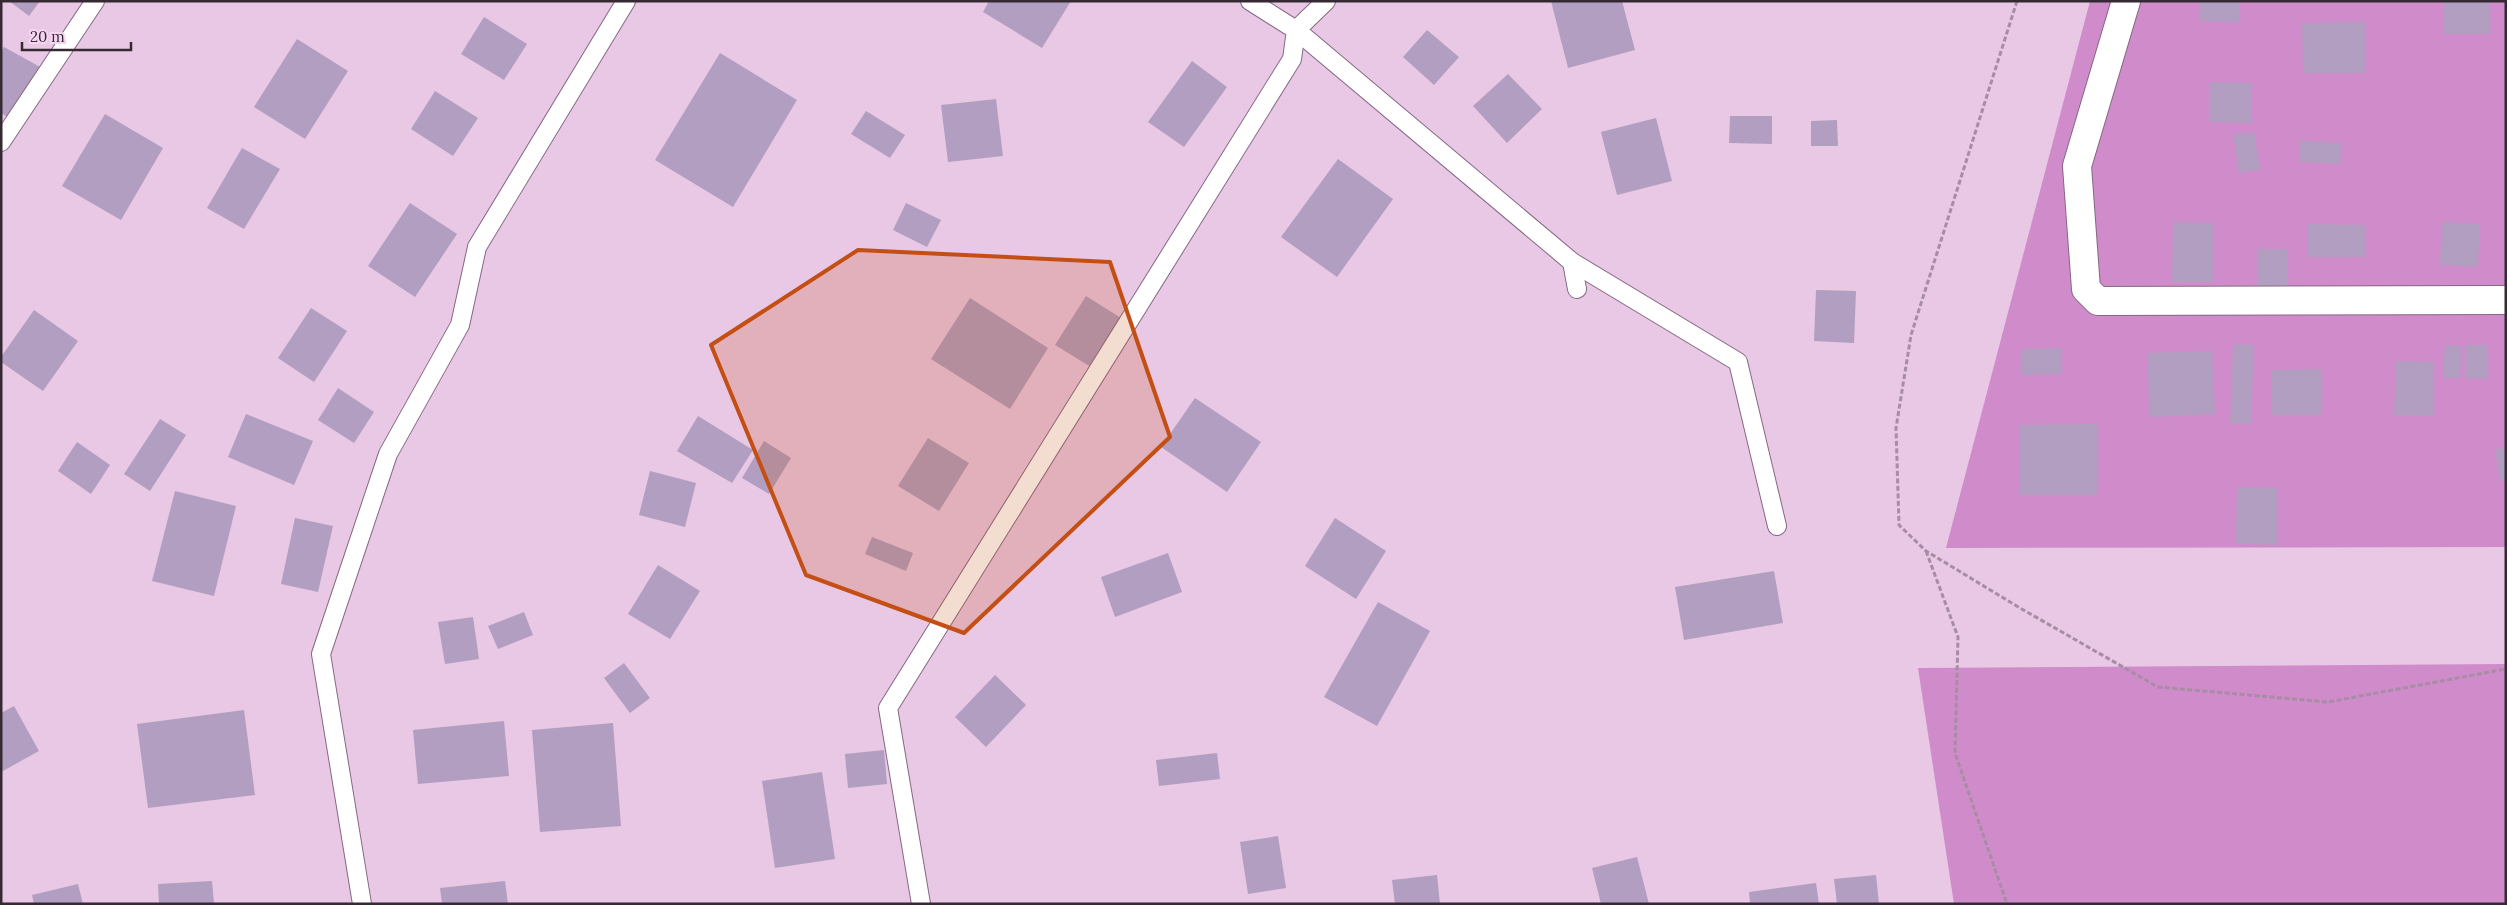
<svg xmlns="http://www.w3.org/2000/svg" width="2507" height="905" font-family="Lora,serif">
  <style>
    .green { fill: #d08bca }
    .building { fill: #b19ec0 }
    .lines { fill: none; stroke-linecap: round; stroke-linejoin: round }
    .service-casing { stroke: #856882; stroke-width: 20 }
    .minor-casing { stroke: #856882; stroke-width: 30 }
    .path { stroke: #a68da3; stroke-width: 3; stroke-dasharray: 5 2.5; stroke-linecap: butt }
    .service { stroke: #fff; stroke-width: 18 }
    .minor { stroke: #fff; stroke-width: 28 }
    .marked { fill: #c44f14; fill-opacity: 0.2; stroke: #c44f14; stroke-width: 4; stroke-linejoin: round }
  </style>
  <rect width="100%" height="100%" fill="#e9c8e5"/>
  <g class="green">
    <polygon points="2090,1 2506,1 2506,547 1946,548"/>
    <polygon points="2506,664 2506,904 1954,904 1918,668"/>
  </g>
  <g class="building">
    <polygon points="9,1 40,1 29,16"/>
    <polygon points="989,1 1071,1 1042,48 983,12"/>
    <polygon points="1551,1 1622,1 1635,50 1568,68"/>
    <polygon points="2199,1 2239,1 2239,22 2199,21"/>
    <rect x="2444" y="1" width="45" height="33"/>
    <polygon points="484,17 527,44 504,80 461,54"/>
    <polygon points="2365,22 2365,73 2303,73 2302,23"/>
    <polygon points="1427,30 1459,57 1434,85 1403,57"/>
    <polygon points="297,39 348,71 305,139 254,107"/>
    <polygon points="4,47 42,68 11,119 1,113 1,52"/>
    <polygon points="720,53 797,100 733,207 655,160"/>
    <polygon points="1192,61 1227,87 1184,147 1148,122"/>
    <polygon points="1508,74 1542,109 1507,143 1473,106"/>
    <polygon points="2209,82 2251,83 2251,123 2209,122"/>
    <polygon points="435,91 478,118 453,156 411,129"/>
    <polygon points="996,99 1003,156 948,162 941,105"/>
    <polygon points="866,111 905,135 890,158 851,134"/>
    <polygon points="105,114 163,148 121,220 62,186"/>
    <polygon points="1730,116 1772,116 1772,144 1729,143"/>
    <polygon points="1656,118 1672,181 1617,195 1601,132"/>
    <polygon points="1837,120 1838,146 1811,146 1811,121"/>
    <polygon points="2254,132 2260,170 2239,173 2233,135"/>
    <polygon points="2300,141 2341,143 2340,164 2299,162"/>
    <polygon points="242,148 280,169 244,229 207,208"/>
    <polygon points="1338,159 1393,199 1337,277 1281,237"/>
    <polygon points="410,203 457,234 415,297 368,266"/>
    <polygon points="906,203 941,220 927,247 893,230"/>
    <polygon points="2173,222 2214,223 2213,282 2172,282"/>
    <polygon points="2442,222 2480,224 2478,267 2440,265"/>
    <polygon points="2308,224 2366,225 2365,257 2308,257"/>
    <rect x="2258" y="249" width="29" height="40"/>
    <polygon points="1816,290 1856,291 1854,343 1814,341"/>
    <polygon points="1086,296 1129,323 1099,372 1055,345"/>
    <polygon points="970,298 1048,348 1010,409 931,359"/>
    <polygon points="311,308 347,331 314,382 278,358"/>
    <polygon points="34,310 78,341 43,391 1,362 1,357"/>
    <polygon points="2233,344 2254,345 2251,424 2230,424"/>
    <polygon points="2445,345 2462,346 2460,378 2443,378"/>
    <polygon points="2465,345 2488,345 2488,379 2465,378"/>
    <polygon points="2062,348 2062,374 2022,375 2021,349"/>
    <polygon points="2212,351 2215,414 2150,417 2147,353"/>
    <polygon points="2396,361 2434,362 2433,416 2394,415"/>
    <polygon points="2321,369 2322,415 2272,415 2272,370"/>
    <polygon points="338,388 374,412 354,443 318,420"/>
    <polygon points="1195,398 1261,442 1227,492 1161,447"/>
    <polygon points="246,414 313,441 294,485 228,457"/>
    <polygon points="698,416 753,450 732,483 677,451"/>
    <polygon points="160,419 186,435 150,491 124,474"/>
    <polygon points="2097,424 2098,495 2020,495 2019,425"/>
    <polygon points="928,438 969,463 939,511 898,486"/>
    <polygon points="764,441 791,458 769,494 742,478"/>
    <polygon points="77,442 110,465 91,494 58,471"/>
    <polygon points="2506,448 2506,480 2500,481 2495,449"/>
    <polygon points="650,471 696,483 685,527 639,515"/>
    <polygon points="2237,487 2278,488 2277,545 2236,544"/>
    <polygon points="175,491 236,506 214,596 152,581"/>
    <polygon points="295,518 333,526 318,592 281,584"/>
    <polygon points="1335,518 1386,551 1356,599 1305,566"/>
    <polygon points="872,537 913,553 906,571 865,554"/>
    <polygon points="1168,553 1182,592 1115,617 1101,577"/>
    <polygon points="658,565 700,591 670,639 628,614"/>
    <polygon points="1774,571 1783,623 1684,640 1675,587"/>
    <polygon points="1378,602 1430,631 1377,726 1324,697"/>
    <polygon points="524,612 533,635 498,649 488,626"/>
    <polygon points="473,617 479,659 445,664 438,622"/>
    <polygon points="624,663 650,698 630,713 604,678"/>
    <polygon points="995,675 1026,705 986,747 955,717"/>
    <polygon points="14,706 39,751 1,772 1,713"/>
    <polygon points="244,710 255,795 148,808 137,724"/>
    <polygon points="504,721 509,776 418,784 413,730"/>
    <polygon points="613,723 621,826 540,832 532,730"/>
    <polygon points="884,750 887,784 848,788 845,754"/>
    <polygon points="1217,753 1220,779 1159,786 1156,760"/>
    <polygon points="822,772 835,859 775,868 762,781"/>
    <polygon points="1278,836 1286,888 1248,894 1240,842"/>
    <polygon points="1637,857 1649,904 1601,904 1592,868"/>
    <polygon points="1437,875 1440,904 1395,904 1392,880"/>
    <polygon points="1876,875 1879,904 1837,904 1834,879"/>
    <polygon points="212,881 214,904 159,904 158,884"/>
    <polygon points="505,881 508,904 442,904 440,888"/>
    <polygon points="1816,883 1819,904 1750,904 1749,892"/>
    <polygon points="78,884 83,904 34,904 32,895"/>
  </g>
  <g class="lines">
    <defs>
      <g id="service">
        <polyline points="1250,1 1296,30 1326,1"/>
        <polyline points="1296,30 1572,262 1577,289"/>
        <polyline points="1,142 95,1"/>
        <polyline points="1572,262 1738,362 1777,526"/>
        <polyline points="362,904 321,654 388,454 460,325 477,247 626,1"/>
        <polyline points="921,904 888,708 1292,59 1296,30"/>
      </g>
      <polyline id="minor" points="2126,1 2077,166 2086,289 2098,301 2506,300"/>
    </defs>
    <use href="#service" class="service-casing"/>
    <use href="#minor" class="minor-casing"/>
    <g class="path">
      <polyline points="2017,1 1911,335 1896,428 1899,525 1926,551 2020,608 2158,687 2328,702 2506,669"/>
      <polyline points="1926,551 1958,637 1955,753 2007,904"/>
    </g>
    <use href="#service" class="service"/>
    <use href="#minor" class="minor"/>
  </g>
  <path class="marked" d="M858 250 1110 262 1170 437 964 633 806 575 711 345Z"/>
  <rect width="2507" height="905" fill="none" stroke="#352934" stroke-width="5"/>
  <path d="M22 42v8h109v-8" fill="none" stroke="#352934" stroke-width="2.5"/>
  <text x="30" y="42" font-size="15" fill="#352934" stroke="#f6d5f2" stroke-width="4" paint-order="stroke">20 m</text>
</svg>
